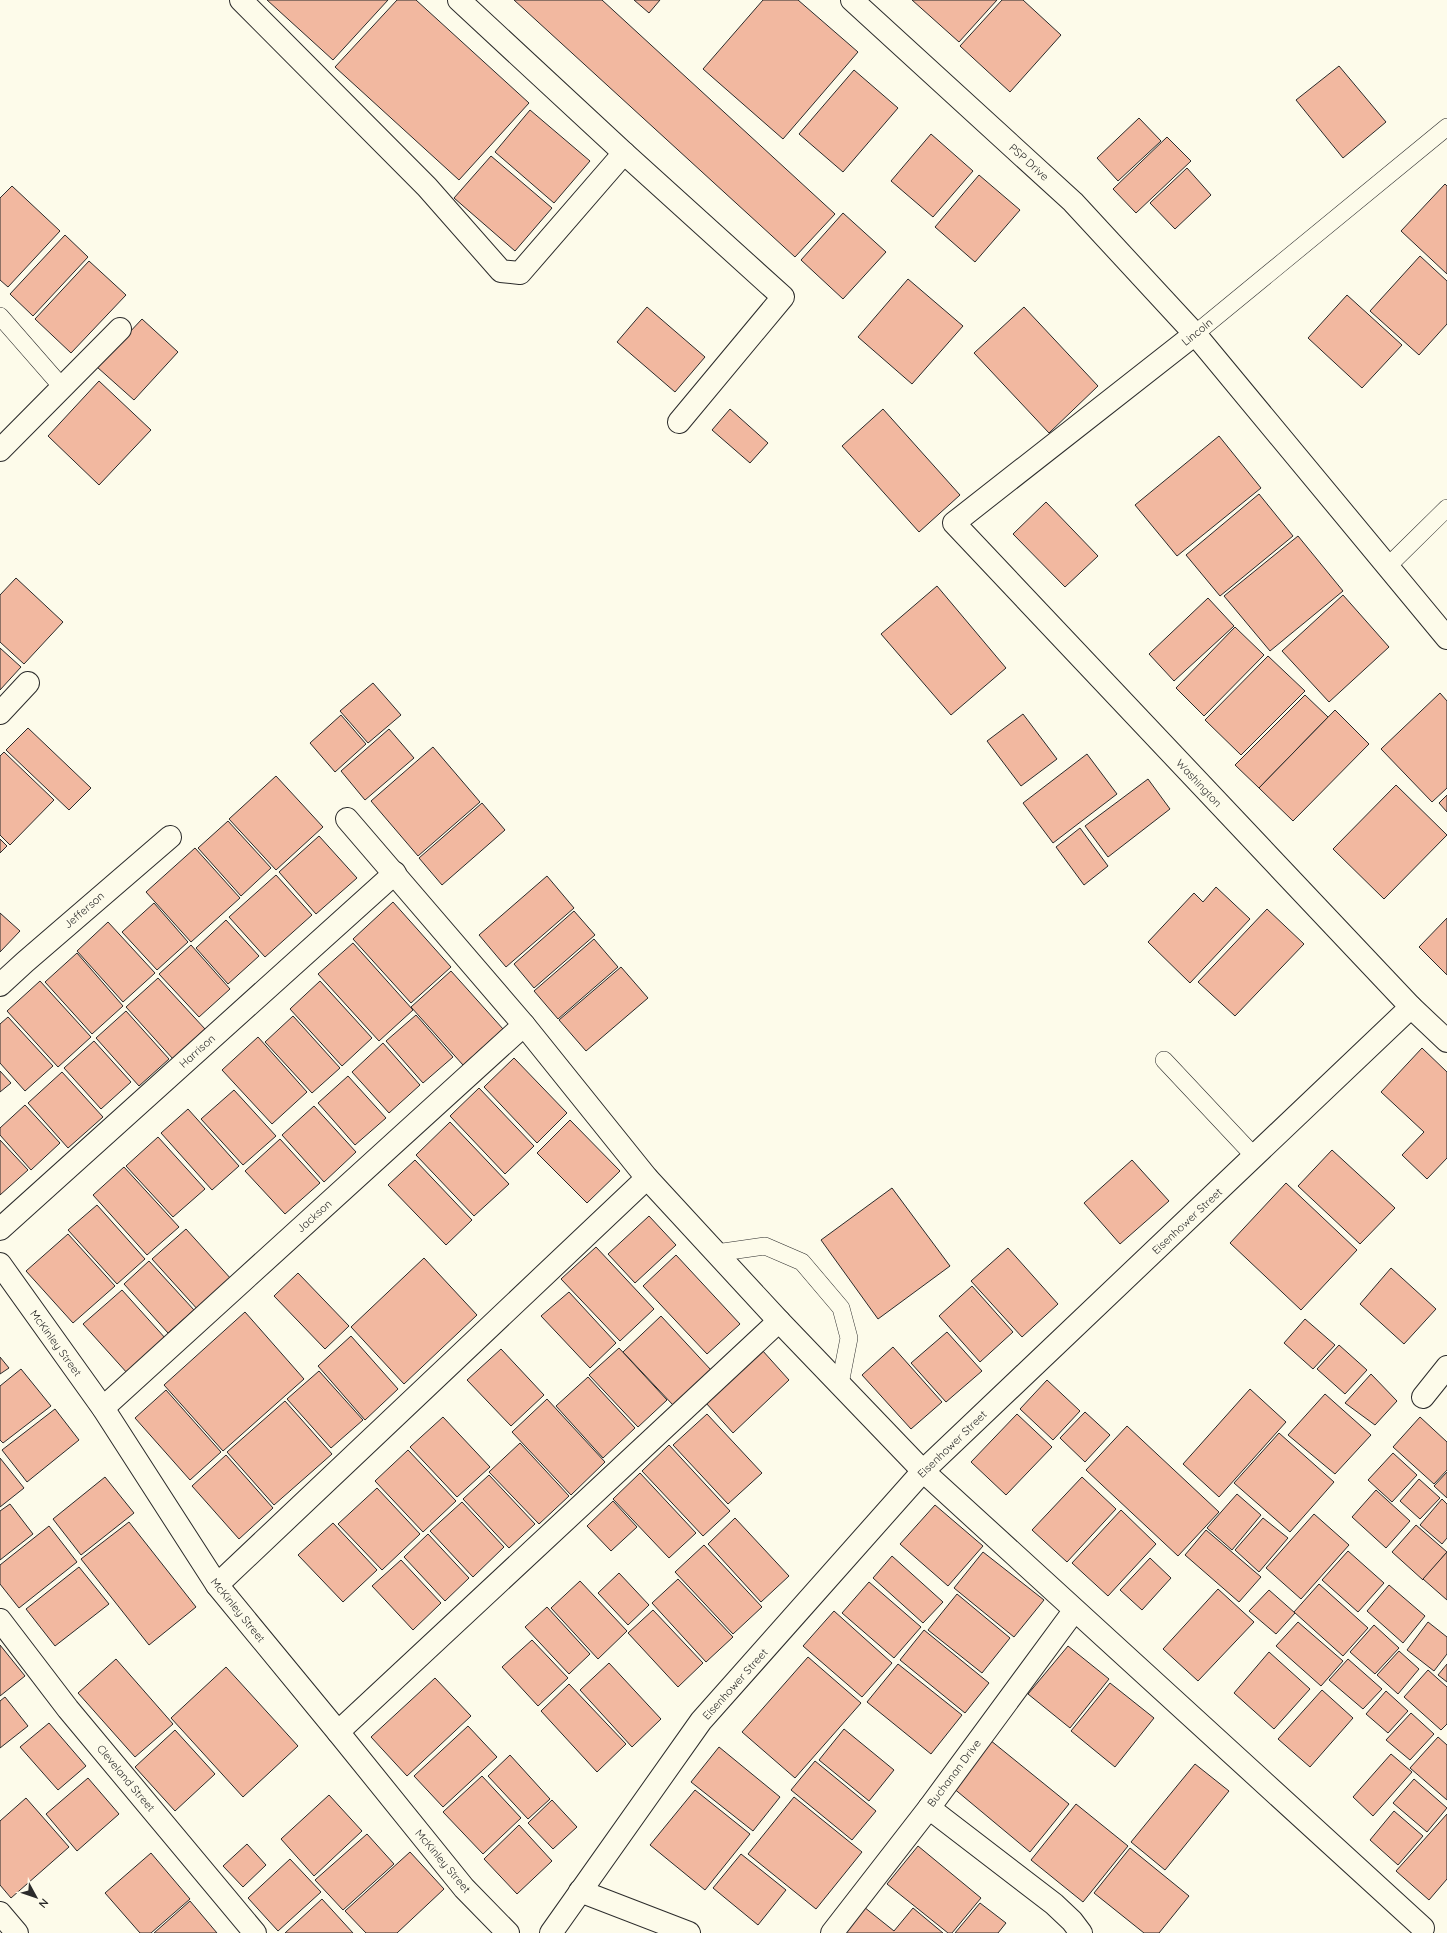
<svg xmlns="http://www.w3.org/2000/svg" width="1447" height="1933" font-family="Quicksand,sans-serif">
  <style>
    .building { fill: #f2b8a0; stroke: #2b2b2b }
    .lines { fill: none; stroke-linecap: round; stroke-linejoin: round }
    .lane-casing { stroke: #2b2b2b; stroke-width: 18 }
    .street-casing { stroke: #2b2b2b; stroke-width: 24 }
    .lane { stroke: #fdfbea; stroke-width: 17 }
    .street { stroke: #fdfbea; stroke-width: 22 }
    .labels { text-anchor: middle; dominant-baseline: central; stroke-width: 3; stroke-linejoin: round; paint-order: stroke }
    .street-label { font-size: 11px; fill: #2b2b2b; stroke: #fdfbea }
  </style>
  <rect width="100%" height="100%" fill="#fdfbea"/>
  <g class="building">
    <polygon points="267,0 388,0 333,60"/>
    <polygon points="397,0 416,0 529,103 459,180 335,67"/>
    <polygon points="514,0 602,0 835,214 795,257"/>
    <polygon points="634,0 660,0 649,13"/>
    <polygon points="763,0 798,0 858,52 783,139 703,69"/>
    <polygon points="912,0 997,0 959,42"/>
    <polygon points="1002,0 1023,0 1061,35 1010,92 960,46"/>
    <polygon points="1339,66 1386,122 1343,158 1296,100"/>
    <polygon points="854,70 898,108 843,172 799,134"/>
    <polygon points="530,110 590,161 554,203 495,152"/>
    <polygon points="1139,118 1161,141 1118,181 1097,158"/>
    <polygon points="931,134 973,171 933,217 891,181"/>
    <polygon points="1167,137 1191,161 1136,213 1113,189"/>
    <polygon points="491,156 552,208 515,251 454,198"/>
    <polygon points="1187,168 1211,195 1175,229 1150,203"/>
    <polygon points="979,175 1020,210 975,262 935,227"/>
    <polygon points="1445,184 1447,186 1447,274 1401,231"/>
    <polygon points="12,186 60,231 8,287 0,280 0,198"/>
    <polygon points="843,213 886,252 843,299 801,260"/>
    <polygon points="65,235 88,257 33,316 10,294"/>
    <polygon points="1420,256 1447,281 1447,324 1419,355 1370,311"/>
    <polygon points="89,261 126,295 71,353 35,319"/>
    <polygon points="908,279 963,326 912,384 858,337"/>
    <polygon points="1347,295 1402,345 1362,388 1308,338"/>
    <polygon points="647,307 705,357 675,392 617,342"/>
    <polygon points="1024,307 1098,386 1049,433 974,353"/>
    <polygon points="142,319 178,352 134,400 97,367"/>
    <polygon points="99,381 151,430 99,485 48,436"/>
    <polygon points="730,409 768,443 750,463 712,430"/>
    <polygon points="883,409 960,495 919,532 842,446"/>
    <polygon points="1219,436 1261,488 1177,556 1135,505"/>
    <polygon points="1259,494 1293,536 1220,596 1186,555"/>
    <polygon points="1046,502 1098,556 1065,587 1013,534"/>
    <polygon points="1298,536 1343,591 1270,651 1224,596"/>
    <polygon points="16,578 63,622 24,664 0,642 0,595"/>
    <polygon points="937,586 1006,668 951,715 881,634"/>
    <polygon points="1343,595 1389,647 1329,702 1282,651"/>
    <polygon points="1208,598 1234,626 1174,681 1149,654"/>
    <polygon points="1235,627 1264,655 1204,716 1176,688"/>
    <polygon points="0,648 21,667 0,690"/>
    <polygon points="1268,656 1305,691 1241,755 1205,720"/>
    <polygon points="373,683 401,715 368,743 340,711"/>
    <polygon points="1440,693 1447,701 1447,788 1432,802 1381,749"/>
    <polygon points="1305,695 1328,717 1259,788 1235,765"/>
    <polygon points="1335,710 1369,744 1293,821 1259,788"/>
    <polygon points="1023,714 1057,759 1021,786 987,741"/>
    <polygon points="341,715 366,744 335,772 310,743"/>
    <polygon points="28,728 91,788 69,810 6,750"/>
    <polygon points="389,729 414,758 365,800 341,771"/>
    <polygon points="433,747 480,802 418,856 371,801"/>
    <polygon points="4,752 54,800 10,845 0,835 0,756"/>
    <polygon points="1087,754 1117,794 1053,843 1023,803"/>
    <polygon points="276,776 323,827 276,870 229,819"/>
    <polygon points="1148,779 1170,809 1108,857 1085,826"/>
    <polygon points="1396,785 1447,835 1384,899 1333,849"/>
    <polygon points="1447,795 1447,812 1439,803"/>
    <polygon points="482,803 505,830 442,885 419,858"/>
    <polygon points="228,821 271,868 241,896 198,848"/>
    <polygon points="1080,828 1108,866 1084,885 1056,847"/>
    <polygon points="319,836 357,878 316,914 279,872"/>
    <polygon points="0,839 7,846 0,853"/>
    <polygon points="195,848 240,898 191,942 146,892"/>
    <polygon points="276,875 312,915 265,957 229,917"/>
    <polygon points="547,876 574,908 506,967 479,935"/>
    <polygon points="1216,887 1250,919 1190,983 1148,942 1194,893 1203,902"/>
    <polygon points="393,902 451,967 411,1003 353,939"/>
    <polygon points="154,903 188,942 157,970 122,932"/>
    <polygon points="1267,909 1304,944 1235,1016 1198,982"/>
    <polygon points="574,911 595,935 534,988 514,964"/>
    <polygon points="0,913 20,931 0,952"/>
    <polygon points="1447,918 1447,975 1419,947"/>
    <polygon points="226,920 259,956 228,984 196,948"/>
    <polygon points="108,922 155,973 123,1002 77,951"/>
    <polygon points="594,939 618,967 558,1019 534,991"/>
    <polygon points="353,943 413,1010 379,1041 318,974"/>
    <polygon points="191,945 230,989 199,1017 159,974"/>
    <polygon points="77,953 123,1006 92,1034 45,982"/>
    <polygon points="621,967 648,998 586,1051 559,1020"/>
    <polygon points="451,971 503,1029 463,1065 411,1007"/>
    <polygon points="158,978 205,1029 173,1059 126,1007"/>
    <polygon points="40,981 91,1037 58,1067 7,1011"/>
    <polygon points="320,981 372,1038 342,1066 290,1009"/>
    <polygon points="126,1011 169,1059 139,1086 96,1038"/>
    <polygon points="416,1015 453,1057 423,1083 386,1041"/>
    <polygon points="293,1016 340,1068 312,1093 265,1042"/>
    <polygon points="8,1017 53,1066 25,1091 0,1063 0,1024"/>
    <polygon points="258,1037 307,1092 272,1124 222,1070"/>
    <polygon points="94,1041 131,1082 101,1109 64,1068"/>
    <polygon points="383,1043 420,1085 389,1113 352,1072"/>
    <polygon points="1422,1048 1447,1072 1447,1158 1427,1179 1402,1155 1424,1132 1381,1092"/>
    <polygon points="514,1058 567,1113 537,1143 484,1087"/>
    <polygon points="0,1071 11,1083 0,1092"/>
    <polygon points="62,1072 103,1117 68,1148 28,1103"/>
    <polygon points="348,1076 386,1118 355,1145 318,1103"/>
    <polygon points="479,1088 534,1146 505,1174 450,1116"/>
    <polygon points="234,1090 276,1136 243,1165 201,1119"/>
    <polygon points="25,1105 60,1143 31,1170 0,1135 0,1128"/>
    <polygon points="314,1106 356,1152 324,1182 282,1135"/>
    <polygon points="188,1109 239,1166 212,1190 161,1133"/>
    <polygon points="570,1120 620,1171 587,1203 537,1153"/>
    <polygon points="450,1122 509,1184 474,1216 416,1155"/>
    <polygon points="158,1137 205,1189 173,1217 126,1166"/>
    <polygon points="280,1139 320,1183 285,1214 245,1171"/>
    <polygon points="0,1140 28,1170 0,1195"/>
    <polygon points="1332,1150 1395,1208 1360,1244 1298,1186"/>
    <polygon points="415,1160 472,1220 446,1245 388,1185"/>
    <polygon points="1132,1160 1169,1201 1120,1244 1084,1203"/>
    <polygon points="124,1167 179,1227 147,1255 93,1195"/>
    <polygon points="1286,1183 1357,1250 1301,1310 1230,1243"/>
    <polygon points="892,1188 950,1266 878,1319 821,1240"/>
    <polygon points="97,1205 145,1259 117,1284 68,1230"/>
    <polygon points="649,1216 676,1245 635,1283 608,1254"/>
    <polygon points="186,1229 232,1280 199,1311 152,1259"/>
    <polygon points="68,1234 115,1286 73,1323 26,1271"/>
    <polygon points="596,1247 654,1309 620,1341 561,1279"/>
    <polygon points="1008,1248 1058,1304 1022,1337 971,1281"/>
    <polygon points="676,1255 740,1324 707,1354 643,1286"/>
    <polygon points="424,1258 477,1315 404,1384 351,1327"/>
    <polygon points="149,1261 194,1310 168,1333 124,1284"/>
    <polygon points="1391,1268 1436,1309 1404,1344 1360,1304"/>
    <polygon points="298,1273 349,1326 325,1349 274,1296"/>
    <polygon points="972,1286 1013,1332 980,1362 939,1316"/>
    <polygon points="122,1290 166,1339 128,1374 83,1324"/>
    <polygon points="569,1292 616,1343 590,1368 541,1316"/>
    <polygon points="245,1312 304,1379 223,1451 164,1385"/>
    <polygon points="661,1316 711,1370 673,1405 623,1352"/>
    <polygon points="1305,1319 1335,1345 1313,1369 1284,1343"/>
    <polygon points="947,1332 982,1371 946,1402 911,1363"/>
    <polygon points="351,1336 398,1389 365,1420 318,1366"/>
    <polygon points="1339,1345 1367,1370 1345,1394 1317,1369"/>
    <polygon points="893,1347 942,1402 911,1429 862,1375"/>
    <polygon points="619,1348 667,1400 638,1427 589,1375"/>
    <polygon points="501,1349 544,1395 511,1426 467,1380"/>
    <polygon points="762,1350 789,1380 733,1433 706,1403"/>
    <polygon points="0,1357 9,1368 0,1374"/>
    <polygon points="21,1369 51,1406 3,1443 0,1440 0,1386"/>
    <polygon points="319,1371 363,1420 331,1448 287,1399"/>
    <polygon points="1371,1374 1397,1401 1375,1425 1345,1403"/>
    <polygon points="588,1377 635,1428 603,1458 556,1406"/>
    <polygon points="1047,1380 1080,1411 1053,1440 1020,1409"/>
    <polygon points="1250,1389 1286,1422 1219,1497 1183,1464"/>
    <polygon points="166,1390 221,1452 190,1480 135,1418"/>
    <polygon points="1325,1394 1371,1435 1335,1474 1288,1435"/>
    <polygon points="547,1399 605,1462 571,1495 512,1432"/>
    <polygon points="285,1401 332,1454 274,1505 227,1452"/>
    <polygon points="55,1409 79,1440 27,1482 2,1450"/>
    <polygon points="1085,1412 1110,1435 1085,1462 1060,1438"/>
    <polygon points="707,1414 762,1473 728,1504 673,1445"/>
    <polygon points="1017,1414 1052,1447 1006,1495 971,1462"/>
    <polygon points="443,1417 490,1467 457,1497 410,1447"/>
    <polygon points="1420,1417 1447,1442 1447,1470 1434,1484 1393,1447"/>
    <polygon points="1127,1426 1219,1512 1178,1556 1086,1470"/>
    <polygon points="1279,1433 1334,1482 1290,1532 1234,1483"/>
    <polygon points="520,1443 569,1496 539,1524 489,1472"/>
    <polygon points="669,1445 730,1511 703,1536 642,1471"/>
    <polygon points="408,1450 456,1501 423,1532 375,1481"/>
    <polygon points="1393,1453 1417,1475 1392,1502 1368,1480"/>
    <polygon points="226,1455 273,1508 239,1539 192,1486"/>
    <polygon points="0,1458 24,1488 0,1507"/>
    <polygon points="1447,1472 1447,1498 1434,1486"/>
    <polygon points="640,1473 696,1533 669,1558 613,1499"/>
    <polygon points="489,1475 535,1524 509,1548 463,1499"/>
    <polygon points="105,1477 134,1513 81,1555 53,1519"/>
    <polygon points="1082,1477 1116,1509 1067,1562 1032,1530"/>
    <polygon points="1419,1479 1440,1498 1420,1519 1400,1501"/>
    <polygon points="377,1488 420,1534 382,1570 338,1524"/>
    <polygon points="1376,1490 1410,1521 1386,1548 1352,1517"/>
    <polygon points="1237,1494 1261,1515 1232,1550 1207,1528"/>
    <polygon points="1442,1499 1447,1504 1447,1538 1442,1544 1420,1525"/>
    <polygon points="613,1501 637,1527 611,1551 587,1526"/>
    <polygon points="462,1502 504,1547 473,1577 430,1531"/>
    <polygon points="10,1504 33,1534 0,1560 0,1511"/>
    <polygon points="935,1505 983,1546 948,1586 900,1544"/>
    <polygon points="1121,1510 1156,1544 1108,1596 1072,1563"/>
    <polygon points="1314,1514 1349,1545 1301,1599 1266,1568"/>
    <polygon points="735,1518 789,1576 761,1602 708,1544"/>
    <polygon points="1263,1518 1288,1538 1259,1572 1235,1550"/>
    <polygon points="129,1522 196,1607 149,1645 81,1559"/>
    <polygon points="333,1523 377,1570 343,1602 298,1555"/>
    <polygon points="1416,1525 1447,1552 1423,1580 1392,1552"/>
    <polygon points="49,1526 77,1562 19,1608 0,1584 0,1565"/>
    <polygon points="1206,1530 1261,1577 1239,1602 1185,1555"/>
    <polygon points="428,1534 469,1578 445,1601 404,1557"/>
    <polygon points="704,1545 762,1607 733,1634 675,1572"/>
    <polygon points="1348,1551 1384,1583 1358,1612 1322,1580"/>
    <polygon points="983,1552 1044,1600 1014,1637 954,1588"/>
    <polygon points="1447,1552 1447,1600 1423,1579"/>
    <polygon points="892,1556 943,1602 923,1623 873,1578"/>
    <polygon points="1150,1558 1171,1578 1142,1610 1120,1590"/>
    <polygon points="401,1560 441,1603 413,1630 372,1586"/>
    <polygon points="79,1567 109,1604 55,1646 26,1609"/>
    <polygon points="619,1573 649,1605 628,1625 598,1593"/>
    <polygon points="678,1579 733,1637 706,1662 652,1603"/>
    <polygon points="580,1581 627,1631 598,1659 551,1608"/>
    <polygon points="869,1582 921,1627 894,1658 842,1613"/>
    <polygon points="1319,1584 1368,1628 1343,1656 1294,1612"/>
    <polygon points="1389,1585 1425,1616 1403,1643 1367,1611"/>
    <polygon points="1218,1589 1254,1622 1198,1681 1163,1649"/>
    <polygon points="1269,1590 1295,1613 1276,1634 1249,1611"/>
    <polygon points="957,1594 1010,1638 982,1673 928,1630"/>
    <polygon points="547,1607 590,1654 569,1674 525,1627"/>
    <polygon points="653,1610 703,1663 678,1687 628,1633"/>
    <polygon points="834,1611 892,1663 862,1697 803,1646"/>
    <polygon points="1298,1622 1343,1661 1321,1686 1276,1646"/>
    <polygon points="1428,1622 1447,1637 1447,1654 1434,1671 1407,1650"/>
    <polygon points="1374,1625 1399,1648 1375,1674 1350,1652"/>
    <polygon points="924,1630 989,1683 965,1713 900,1660"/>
    <polygon points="532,1640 568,1678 538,1706 502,1667"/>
    <polygon points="0,1645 25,1676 0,1696"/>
    <polygon points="1068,1646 1109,1679 1070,1728 1028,1694"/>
    <polygon points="1399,1651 1419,1669 1398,1694 1377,1675"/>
    <polygon points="1269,1652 1310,1689 1274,1729 1234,1693"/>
    <polygon points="808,1657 861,1703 795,1778 742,1732"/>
    <polygon points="116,1659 173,1724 135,1757 78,1693"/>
    <polygon points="1348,1659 1382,1689 1363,1709 1329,1680"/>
    <polygon points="609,1663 661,1719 632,1747 580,1690"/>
    <polygon points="898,1664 962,1715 931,1754 867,1702"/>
    <polygon points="1447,1664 1447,1682 1438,1675"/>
    <polygon points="226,1667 298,1746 243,1797 171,1718"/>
    <polygon points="1428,1670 1447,1687 1447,1724 1441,1730 1404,1697"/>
    <polygon points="435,1678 471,1716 407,1776 371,1737"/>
    <polygon points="1110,1683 1154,1718 1115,1767 1071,1731"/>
    <polygon points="569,1684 626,1744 597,1772 541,1711"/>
    <polygon points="1322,1690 1353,1718 1310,1767 1278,1739"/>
    <polygon points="1386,1691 1408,1711 1388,1733 1366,1714"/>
    <polygon points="5,1697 28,1726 0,1748 0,1701"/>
    <polygon points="1411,1713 1434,1734 1410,1760 1386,1740"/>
    <polygon points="49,1723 86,1766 58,1790 20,1747"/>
    <polygon points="468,1726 497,1757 443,1807 414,1776"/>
    <polygon points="844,1729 894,1770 869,1801 819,1760"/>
    <polygon points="175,1730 215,1774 175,1811 135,1767"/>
    <polygon points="1438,1737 1447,1745 1447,1800 1410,1768"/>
    <polygon points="990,1740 1069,1804 1030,1852 952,1787"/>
    <polygon points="719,1747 780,1797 753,1831 691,1782"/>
    <polygon points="1391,1754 1412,1772 1373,1816 1353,1797"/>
    <polygon points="510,1755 550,1799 528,1819 488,1776"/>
    <polygon points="815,1761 876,1811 852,1840 791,1790"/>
    <polygon points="1195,1764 1229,1791 1165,1870 1131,1842"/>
    <polygon points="482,1776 521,1818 483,1854 443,1812"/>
    <polygon points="88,1778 119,1814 77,1851 46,1814"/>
    <polygon points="1414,1779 1447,1808 1427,1832 1393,1803"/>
    <polygon points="695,1790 750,1834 705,1890 650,1845"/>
    <polygon points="329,1795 362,1831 314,1876 281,1839"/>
    <polygon points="794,1797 862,1852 816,1909 748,1854"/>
    <polygon points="26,1798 69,1847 11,1898 0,1885 0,1821"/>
    <polygon points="552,1800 577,1827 553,1849 528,1823"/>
    <polygon points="1076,1804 1128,1846 1083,1902 1031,1860"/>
    <polygon points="1394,1811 1423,1836 1398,1865 1370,1840"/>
    <polygon points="1447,1814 1447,1879 1429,1900 1396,1871"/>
    <polygon points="519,1825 552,1861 517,1894 484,1859"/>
    <polygon points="367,1834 394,1864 343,1910 315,1880"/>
    <polygon points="247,1844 266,1865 243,1887 223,1866"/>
    <polygon points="918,1846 981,1898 952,1933 948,1933 887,1884"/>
    <polygon points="1130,1848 1189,1896 1159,1933 1144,1933 1094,1893"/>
    <polygon points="410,1852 444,1889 397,1933 366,1933 345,1911"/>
    <polygon points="151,1853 190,1899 151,1933 140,1933 105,1893"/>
    <polygon points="741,1854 786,1890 758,1925 713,1888"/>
    <polygon points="290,1859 321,1892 278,1931 248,1898"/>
    <polygon points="322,1899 353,1933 285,1933"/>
    <polygon points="190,1901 217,1933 154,1933"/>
    <polygon points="980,1903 1006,1923 998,1933 955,1933"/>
    <polygon points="864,1907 894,1931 913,1908 943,1933 845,1933"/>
  </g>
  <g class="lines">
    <defs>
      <g id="lane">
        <polyline points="0,316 62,387"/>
        <polyline points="1195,334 1447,127"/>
        <polyline points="1387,567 1447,508"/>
        <polyline points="1164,1060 1255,1157"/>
        <polyline points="716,1253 765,1246 802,1262 841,1308 849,1338 840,1384"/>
      </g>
      <g id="street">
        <polyline points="241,0 427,187 501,271 520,273 624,153"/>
        <polyline points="459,0 624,153 783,297 679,422"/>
        <polyline points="852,0 1073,202 1195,334 1447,638"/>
        <polyline points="1195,334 954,523 1411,1007 1447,1041"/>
        <polyline points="0,450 120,329"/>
        <polyline points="0,713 28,683"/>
        <polyline points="347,819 524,1025 647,1178 779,1321 923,1471 1423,1928"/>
        <polyline points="0,985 25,962 170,837"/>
        <polyline points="0,1229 395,873"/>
        <polyline points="0,1264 103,1408 217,1585 338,1732 464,1888 508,1933"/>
        <polyline points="1423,1397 1447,1367"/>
        <polyline points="103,1408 524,1025"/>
        <polyline points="217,1585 647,1178"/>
        <polyline points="0,1620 68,1709 255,1933"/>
        <polyline points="338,1732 779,1321"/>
        <polyline points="929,1808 1054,1904 1072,1921 1081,1933"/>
        <polyline points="580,1891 689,1933"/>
        <polyline points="0,1913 17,1933"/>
        <polyline points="551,1933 701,1721 923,1471 1411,1007"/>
        <polyline points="832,1933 929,1808 1074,1611"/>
      </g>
    </defs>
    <use href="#lane" class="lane-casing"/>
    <use href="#street" class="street-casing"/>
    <use href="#lane" class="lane"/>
    <use href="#street" class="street"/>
  </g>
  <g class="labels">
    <g class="street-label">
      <text transform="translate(1029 162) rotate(42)">PSP Drive</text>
      <text transform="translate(1197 332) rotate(-39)">Lincoln</text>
      <text transform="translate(1199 783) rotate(47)">Washington</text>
      <text transform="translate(84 910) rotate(-41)">Jefferson</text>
      <text transform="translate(197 1051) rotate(-42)">Harrison</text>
      <text transform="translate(314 1216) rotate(-42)">Jackson</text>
      <text transform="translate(1187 1221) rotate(-43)">Eisenhower Street</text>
      <text transform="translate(56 1343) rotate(54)">McKinley Street</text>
      <text transform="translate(952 1444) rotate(-44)">Eisenhower Street</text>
      <text transform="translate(238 1610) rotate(51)">McKinley Street</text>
      <text transform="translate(735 1684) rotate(-48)">Eisenhower Street</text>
      <text transform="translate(954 1773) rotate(-53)">Buchanan Drive</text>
      <text transform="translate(126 1778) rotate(50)">Cleveland Street</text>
      <text transform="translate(443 1861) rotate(50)">McKinley Street</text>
    </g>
  </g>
  <g transform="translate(36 1897) rotate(130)" stroke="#fdfbea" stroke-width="3" paint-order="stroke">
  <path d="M0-3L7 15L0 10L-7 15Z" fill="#2b2b2b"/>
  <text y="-6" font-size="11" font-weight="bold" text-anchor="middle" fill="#2b2b2b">N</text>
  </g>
</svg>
